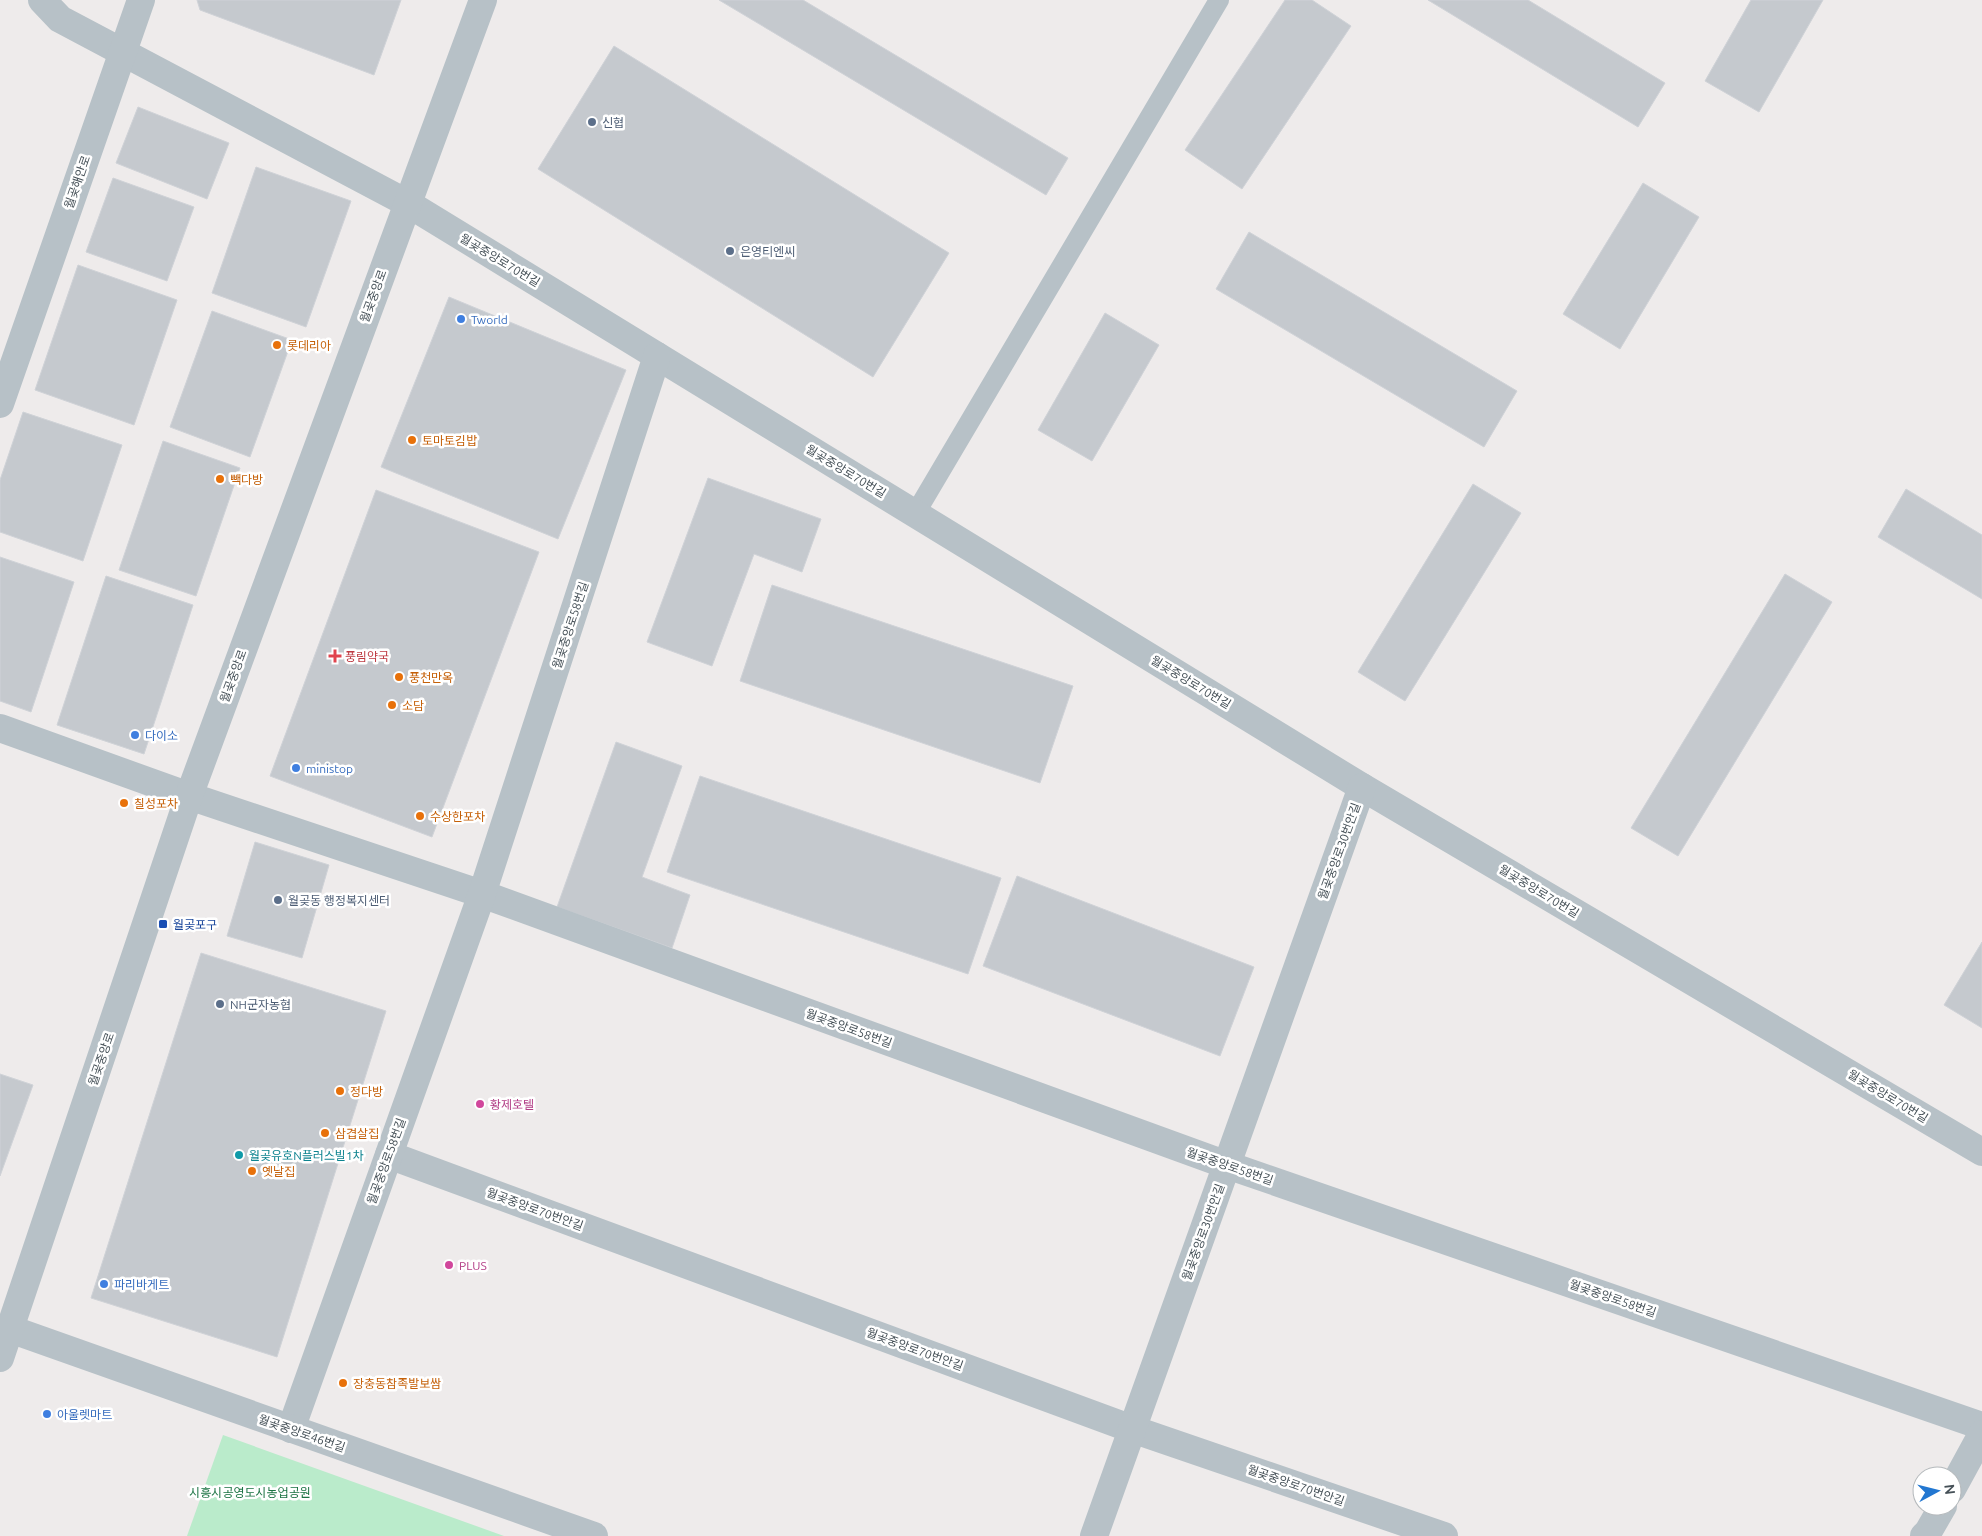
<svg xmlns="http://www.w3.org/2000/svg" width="1982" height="1536" font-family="Ubuntu,'Noto Sans KR',sans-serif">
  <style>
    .green { fill: #baebcb }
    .building { fill: #c5c9ce; stroke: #cfd2d7 }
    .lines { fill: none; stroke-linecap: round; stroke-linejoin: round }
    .service { stroke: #b7c1c7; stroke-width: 20 }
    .minor { stroke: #b7c1c7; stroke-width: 28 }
    .tertiary { stroke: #b7c1c7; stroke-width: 28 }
    .service-dot { fill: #5c6f8a; stroke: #fff; stroke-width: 2 }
    .shop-dot { fill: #3f7fe0; stroke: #fff; stroke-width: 2 }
    .food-dot { fill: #e8710a; stroke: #fff; stroke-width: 2 }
    .health-dot { fill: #e0444e; stroke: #fff; stroke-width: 2 }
    .transit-dot { fill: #1a4fb4; stroke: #fff; stroke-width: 2 }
    .hotel-dot { fill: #d1479c; stroke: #fff; stroke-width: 2 }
    .culture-dot { fill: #0f9aa8; stroke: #fff; stroke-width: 2 }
    .labels { text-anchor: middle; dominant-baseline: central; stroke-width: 5; stroke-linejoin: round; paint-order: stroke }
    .service-label { font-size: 12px; fill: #4e5e75; stroke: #fff; text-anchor: start }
    .street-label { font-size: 12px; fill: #455057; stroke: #fff }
    .shop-label { font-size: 12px; fill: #366cbe; stroke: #fff; text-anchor: start }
    .food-label { font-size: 12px; fill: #c56008; stroke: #fff; text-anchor: start }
    .health-label { font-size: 12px; fill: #be3a42; stroke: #fff; text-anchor: start }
    .transit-label { font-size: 12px; fill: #164399; stroke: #fff; text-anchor: start }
    .hotel-label { font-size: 12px; fill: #b23c85; stroke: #fff; text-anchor: start }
    .culture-label { font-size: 12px; fill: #0d838f; stroke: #fff; text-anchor: start }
    .park-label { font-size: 12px; fill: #1b7343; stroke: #fff }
  </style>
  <rect width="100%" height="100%" fill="#eeebeb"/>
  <polygon class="green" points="223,1435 504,1536 187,1536"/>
  <g class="building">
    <polygon points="197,0 401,0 374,75 200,10"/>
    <polygon points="719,0 803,0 1068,158 1046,195"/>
    <polygon points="1285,0 1312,0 1351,26 1242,189 1185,150"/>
    <polygon points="1428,0 1528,0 1665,83 1638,127"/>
    <polygon points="1751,0 1823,0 1759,112 1705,81"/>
    <polygon points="614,46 949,253 873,377 538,169"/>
    <polygon points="138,107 229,143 207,199 116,163"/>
    <polygon points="256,167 351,201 306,327 212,293"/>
    <polygon points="113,178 194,207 167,281 86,252"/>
    <polygon points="1643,183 1699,217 1620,349 1563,314"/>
    <polygon points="1249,232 1517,391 1484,447 1216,289"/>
    <polygon points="78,265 177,300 134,425 35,390"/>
    <polygon points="449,297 626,370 558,539 381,467"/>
    <polygon points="212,311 292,340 250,457 170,427"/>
    <polygon points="1105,313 1159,345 1092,461 1038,430"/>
    <polygon points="23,412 122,445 83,561 0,532 0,480"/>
    <polygon points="163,441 240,468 196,596 119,570"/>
    <polygon points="708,478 821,519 802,572 754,554 712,666 647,642"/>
    <polygon points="1473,484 1521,513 1405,701 1358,672"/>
    <polygon points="1906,489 1982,535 1982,599 1878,537"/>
    <polygon points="376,490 539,552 432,837 270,776"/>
    <polygon points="0,557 74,582 31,712 0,701"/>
    <polygon points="1785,574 1832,602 1678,856 1631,828"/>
    <polygon points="106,576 193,605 144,754 57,725"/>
    <polygon points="772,585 1073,686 1040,783 740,681"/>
    <polygon points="616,742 682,766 642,877 690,895 672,948 557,907"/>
    <polygon points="700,776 1001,878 968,974 667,872"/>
    <polygon points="255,842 329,865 302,958 227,936"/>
    <polygon points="1017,876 1254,967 1220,1056 983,966"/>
    <polygon points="1982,942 1982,1028 1944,1005"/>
    <polygon points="201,953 386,1011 277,1357 91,1298"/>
    <polygon points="0,1074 33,1085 0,1176"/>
  </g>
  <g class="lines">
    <polyline class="service" points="915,514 1219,0"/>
    <g class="minor">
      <polyline points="42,0 60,19 407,203 1362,787 1982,1152"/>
      <polyline points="0,404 141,0"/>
      <polyline points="0,728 189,796 482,894 1227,1165 1982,1426"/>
      <polyline points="389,1155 1132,1429 1444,1536"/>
      <polyline points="291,1429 482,894 657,356"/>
      <polyline points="1952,1489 1982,1434"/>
      <polyline points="1094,1536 1362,787"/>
      <polyline points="1924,1536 1928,1532 1943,1506"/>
    </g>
    <g class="tertiary">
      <polyline points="10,1329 594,1536"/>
      <polyline points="0,1358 189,796 483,0"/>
    </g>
  </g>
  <g class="service-dot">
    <circle cx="592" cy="122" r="5"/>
    <circle cx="730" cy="251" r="5"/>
    <circle cx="278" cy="900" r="5"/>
    <circle cx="220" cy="1004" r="5"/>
  </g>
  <g class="shop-dot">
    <circle cx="461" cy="319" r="5"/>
    <circle cx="135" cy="735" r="5"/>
    <circle cx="296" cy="768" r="5"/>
    <circle cx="104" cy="1284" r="5"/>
    <circle cx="47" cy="1414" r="5"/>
  </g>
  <g class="food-dot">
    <circle cx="277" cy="345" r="5"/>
    <circle cx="412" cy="440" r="5"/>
    <circle cx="220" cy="479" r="5"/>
    <circle cx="399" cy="677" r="5"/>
    <circle cx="392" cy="705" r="5"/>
    <circle cx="124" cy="803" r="5"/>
    <circle cx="420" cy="816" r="5"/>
    <circle cx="340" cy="1091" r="5"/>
    <circle cx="325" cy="1133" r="5"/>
    <circle cx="252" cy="1171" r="5"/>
    <circle cx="343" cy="1383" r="5"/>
  </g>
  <path class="health-dot" d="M332.5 648.5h5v5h5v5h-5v5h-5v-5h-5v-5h5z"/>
  <rect class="transit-dot" x="158" y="919" width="10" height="10" rx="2.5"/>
  <g class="hotel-dot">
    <circle cx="480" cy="1104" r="5"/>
    <circle cx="449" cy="1265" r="5"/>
  </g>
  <circle class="culture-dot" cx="239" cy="1155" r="5"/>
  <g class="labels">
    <g class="service-label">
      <text x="602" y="122">신협</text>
      <text x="740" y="251">은영티엔씨</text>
      <text x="288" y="900">월곶동 행정복지센터</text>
      <text x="230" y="1004">NH군자농협</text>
    </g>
    <g class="street-label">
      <text transform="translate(77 182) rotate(-71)">월곶해안로</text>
      <text transform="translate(500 260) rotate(31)">월곶중앙로70번길</text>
      <text transform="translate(373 296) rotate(-70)">월곶중앙로</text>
      <text transform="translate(846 471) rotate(31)">월곶중앙로70번길</text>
      <text transform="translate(570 625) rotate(-72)">월곶중앙로58번길</text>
      <text transform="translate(233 676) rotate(-70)">월곶중앙로</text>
      <text transform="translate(1191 682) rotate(31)">월곶중앙로70번길</text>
      <text transform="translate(1339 851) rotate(-70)">월곶중앙로30번안길</text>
      <text transform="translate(1539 891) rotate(31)">월곶중앙로70번길</text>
      <text transform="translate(849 1028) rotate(20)">월곶중앙로58번길</text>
      <text transform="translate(101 1059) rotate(-71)">월곶중앙로</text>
      <text transform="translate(1888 1096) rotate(31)">월곶중앙로70번길</text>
      <text transform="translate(386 1161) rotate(-70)">월곶중앙로58번길</text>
      <text transform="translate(1230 1166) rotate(19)">월곶중앙로58번길</text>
      <text transform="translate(535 1209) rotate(20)">월곶중앙로70번안길</text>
      <text transform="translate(1203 1232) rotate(-70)">월곶중앙로30번안길</text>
      <text transform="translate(1613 1298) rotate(19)">월곶중앙로58번길</text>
      <text transform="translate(915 1349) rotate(20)">월곶중앙로70번안길</text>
      <text transform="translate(302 1433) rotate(19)">월곶중앙로46번길</text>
      <text transform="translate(1296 1485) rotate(19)">월곶중앙로70번안길</text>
    </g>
    <g class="shop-label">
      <text x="471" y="319">Tworld</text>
      <text x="145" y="735">다이소</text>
      <text x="306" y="768">ministop</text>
      <text x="114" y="1284">파리바게트</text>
      <text x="57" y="1414">아울렛마트</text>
    </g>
    <g class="food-label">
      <text x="287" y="345">롯데리아</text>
      <text x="422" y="440">토마토김밥</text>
      <text x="230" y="479">빽다방</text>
      <text x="409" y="677">풍천만옥</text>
      <text x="402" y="705">소담</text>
      <text x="134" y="803">칠성포차</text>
      <text x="430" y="816">수상한포차</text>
      <text x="350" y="1091">정다방</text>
      <text x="335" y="1133">삼겹살집</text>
      <text x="262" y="1171">옛날집</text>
      <text x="353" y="1383">장충동참족발보쌈</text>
    </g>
    <g class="health-label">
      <text x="345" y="656">풍림약국</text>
    </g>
    <g class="transit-label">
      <text x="173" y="924">월곶포구</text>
    </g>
    <g class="hotel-label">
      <text x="490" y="1104">황제호텔</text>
      <text x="459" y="1265">PLUS</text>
    </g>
    <g class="culture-label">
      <text x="249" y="1155">월곶유호N플러스빌1차</text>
    </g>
    <g class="park-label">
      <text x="250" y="1492">시흥시공영도시농업공원</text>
    </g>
  </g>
  <g transform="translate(1937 1491) rotate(83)"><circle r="24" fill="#ffffff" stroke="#b5b9bc"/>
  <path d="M0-4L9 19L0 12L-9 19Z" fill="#2277d1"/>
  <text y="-8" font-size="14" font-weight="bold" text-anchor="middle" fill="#455057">N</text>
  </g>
</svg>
